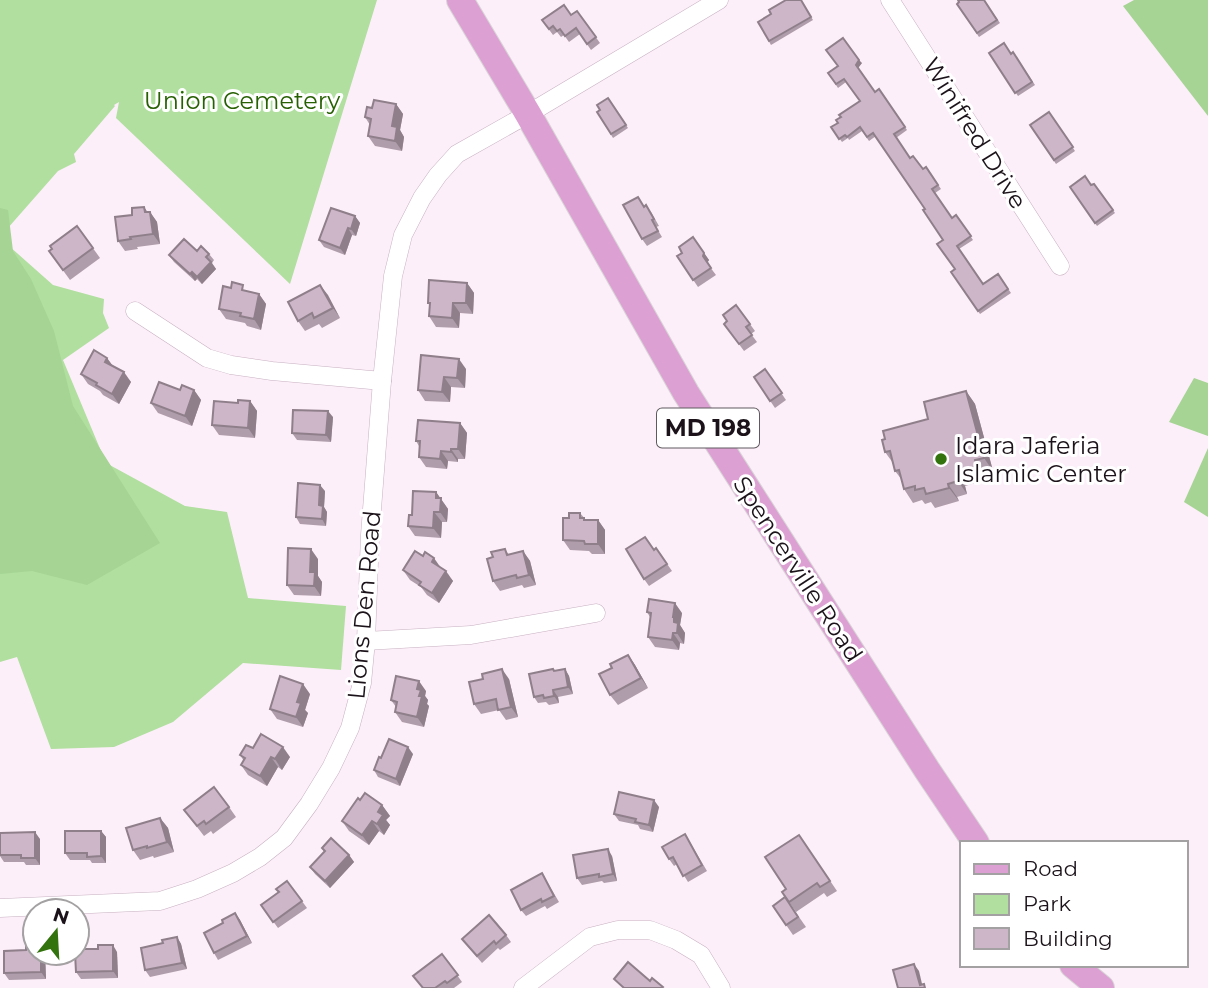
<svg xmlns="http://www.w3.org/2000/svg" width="1208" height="988" font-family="Montserrat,sans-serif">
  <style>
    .green { fill: #b0df9f }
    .forest { fill: #a5d494 }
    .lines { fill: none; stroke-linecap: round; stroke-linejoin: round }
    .minor-casing { stroke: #c7b1c2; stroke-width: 19 }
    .primary-casing { stroke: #d6d5d6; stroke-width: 28 }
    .minor { stroke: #fff; stroke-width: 18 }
    .primary { stroke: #dda0d3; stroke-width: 26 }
    .wall { fill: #af9dab }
    .shaded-wall { fill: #8f7f8b }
    .building { fill: #ccb6c7; stroke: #8f7f8b; stroke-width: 2 }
    .poi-dot { fill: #33730e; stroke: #fff; stroke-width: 2.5 }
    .labels { text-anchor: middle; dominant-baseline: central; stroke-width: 6; stroke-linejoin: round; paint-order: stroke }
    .shield { fill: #fff; stroke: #5f5a5e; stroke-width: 2 }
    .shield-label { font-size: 23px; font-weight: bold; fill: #1b1319 }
    .park-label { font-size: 24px; fill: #276003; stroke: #fff }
    .street-label { font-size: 24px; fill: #1b1319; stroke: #fff }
    .poi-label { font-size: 24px; fill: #1b1319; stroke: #fff; text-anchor: start }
  </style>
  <rect width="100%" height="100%" fill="#fdeff9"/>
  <g class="green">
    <polygon points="0,0 377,0 290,284 116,118 119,102 114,105 115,106 74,154 76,162 58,171 0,237"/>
    <polygon points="0,238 53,285 104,299 103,313 109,328 63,360 106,463 185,506 227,512 248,598 346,606 341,670 243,663 173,722 114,747 51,749 17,657 0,662"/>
  </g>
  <g class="forest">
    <polygon points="1134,0 1208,0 1208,116 1123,6"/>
    <polygon points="0,208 8,210 13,251 31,279 54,331 73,406 160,543 87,585 32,571 0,574"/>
    <polygon points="1194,378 1208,383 1208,436 1169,422"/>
    <polygon points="1208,448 1208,517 1184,502"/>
  </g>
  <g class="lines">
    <defs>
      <g id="minor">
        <polyline points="890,0 1060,266"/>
        <polyline points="135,311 207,358 231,365 272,371 382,381"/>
        <polyline points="366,641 471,635 596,613"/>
        <polyline points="0,908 160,901 197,889 233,873 260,857 284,838 309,804 331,768 350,728 362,683 366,641 370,535 382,381 393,276 403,235 422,198 438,175 457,154 528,114 719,0"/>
        <polyline points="523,988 590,937 618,930 650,930 676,940 701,955 721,988"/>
      </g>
      <g id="primary">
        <polyline points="460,0 528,114 686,393 927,770 976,843"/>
        <polyline points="1073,965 1101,988"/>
      </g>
    </defs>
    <use href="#minor" class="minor-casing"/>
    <use href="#primary" class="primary-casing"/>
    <use href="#minor" class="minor"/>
    <use href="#primary" class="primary"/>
  </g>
  <g class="wall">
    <polygon points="801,0 813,20 771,45 758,22 771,14"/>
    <polygon points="984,0 1000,23 979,37 957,4 959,2"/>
    <polygon points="577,11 600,43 591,50 580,34 569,42 564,35 561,37 557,32 553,35 542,20 571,15"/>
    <polygon points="1013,52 1035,85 1018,96 989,53 1011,53"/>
    <polygon points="862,63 858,68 875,92 879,89 907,130 896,138 910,158 923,169 926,167 941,189 935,193 952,218 956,215 973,240 959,249 983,284 998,274 1011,293 980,314 951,272 955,269 943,240 925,209 876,136 869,141 862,131 849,140 848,138 842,142 831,127 838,123 860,101 846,82 838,88 828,73"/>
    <polygon points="608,98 628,128 613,138 597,112 600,110"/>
    <polygon points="396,104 403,114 400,130 404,137 402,151 375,146 368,136 370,125 365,117 372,108"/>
    <polygon points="1049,112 1075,151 1056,164 1030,125"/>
    <polygon points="1094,184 1115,213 1097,226 1070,187 1091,185"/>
    <polygon points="644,206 651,212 659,226 656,227 662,237 647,246 642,239"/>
    <polygon points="150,212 157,222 160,244 137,247 138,249 125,251 118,241 132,215"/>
    <polygon points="355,216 360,223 356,236 352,235 345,255 324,247 319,240"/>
    <polygon points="77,226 100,258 70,280 49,251"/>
    <polygon points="693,237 709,260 707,263 716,275 698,287 677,256 682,253"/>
    <polygon points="197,251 209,254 214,260 212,263 216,269 202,284 197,279 195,281 174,262 169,255"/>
    <polygon points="467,283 474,293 473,314 460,313 459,328 436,327 429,316 430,306 428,303"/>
    <polygon points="320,285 340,318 322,328 319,324 305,331 298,321"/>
    <polygon points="248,291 259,294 266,304 261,330 247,326 245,323 226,319 219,309"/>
    <polygon points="736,305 755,331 751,334 757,342 744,351 724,324 727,321"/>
    <polygon points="421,355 466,369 465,388 451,387 450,402 425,401 418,390"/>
    <polygon points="107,358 113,366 131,382 119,404 103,395 100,391 88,384 81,374"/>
    <polygon points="765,369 786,400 775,408 754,377"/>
    <polygon points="180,390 194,390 201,400 192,426 158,413 151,403"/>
    <polygon points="966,391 975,404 993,471 984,474 986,480 965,486 967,494 957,497 959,501 935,508 931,502 925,504 922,500 913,503 904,489 902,480 895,471 893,463 885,452"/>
    <polygon points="250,401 257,411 255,438 219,435 212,425 238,403"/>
    <polygon points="333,417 331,442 297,440 292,433"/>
    <polygon points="460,423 467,433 465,459 458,459 458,462 448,461 447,469 426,467 419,457 419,446 416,441"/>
    <polygon points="325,491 324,507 327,512 326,526 300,524 296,517"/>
    <polygon points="436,492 448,509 447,522 442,522 441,538 415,536 408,526 412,515"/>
    <polygon points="580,513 586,520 598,520 605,530 605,554 592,554 589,551 570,550 563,540 569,518"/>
    <polygon points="656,548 672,571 649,586 644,579 654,549"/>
    <polygon points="505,549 509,555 523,551 530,561 536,585 524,588 522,585 500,591 493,581 493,557"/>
    <polygon points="318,559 318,576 322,582 321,596 294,595 287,585"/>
    <polygon points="441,568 453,581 439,603 427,595 421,587 410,580 403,570"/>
    <polygon points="647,612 682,613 680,625 685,633 684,644 680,643 679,650 655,647 648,637 650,617"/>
    <polygon points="628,655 635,665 648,688 618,705 610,695 612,668"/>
    <polygon points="565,669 569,676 573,694 558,697 559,703 549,705 546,702 538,703 534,697 555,671"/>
    <polygon points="509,679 518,717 506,720 499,710 481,714 474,704"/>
    <polygon points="426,691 425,696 428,700 427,704 429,706 424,727 402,722 395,712 396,707 391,700"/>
    <polygon points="310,694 305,710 308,713 303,727 277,719 270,709"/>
    <polygon points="253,748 290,757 282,770 278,767 267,786 248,775 241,765 244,761 240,755"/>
    <polygon points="413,754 400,786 378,777 374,770 381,758"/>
    <polygon points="360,800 382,805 390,816 386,820 390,825 384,835 379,831 369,845 349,831 342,821"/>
    <polygon points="229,807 236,817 213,834 211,831 204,836 184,810"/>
    <polygon points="659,807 653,832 640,829 638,825 619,821 614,814"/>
    <polygon points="160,818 168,828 174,852 154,858 153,856 140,860 133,850"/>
    <polygon points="101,831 106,837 106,863 92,863 90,860 70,860 65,853"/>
    <polygon points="0,833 40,839 40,865 26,865 24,862 4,862 0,856"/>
    <polygon points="685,834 707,871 688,882 677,864 674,866 669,859"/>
    <polygon points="799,835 837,891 827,897 824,893 796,912 782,892 786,889"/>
    <polygon points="322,848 349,855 354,862 330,888 315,874 310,867 324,852"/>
    <polygon points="612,856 617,881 604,883 602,881 582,885 577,878"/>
    <polygon points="542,873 559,902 547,909 545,906 526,916 521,910"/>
    <polygon points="287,881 307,908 278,928 261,905 279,892"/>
    <polygon points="785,897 806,927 793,935 773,906"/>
    <polygon points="235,913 240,920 252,943 218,960 214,953 223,923"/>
    <polygon points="506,935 511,942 500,950 498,948 482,963 462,939"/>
    <polygon points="177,937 181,944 187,969 150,977 145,970 163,943"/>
    <polygon points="98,949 117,952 118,978 81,979 76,972"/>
    <polygon points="26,950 45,953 46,979 9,980 4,973"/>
    <polygon points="442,954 462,982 454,988 422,988"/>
  </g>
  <g class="shaded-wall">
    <polygon points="859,60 862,63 858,68 856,65"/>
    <polygon points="396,104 403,114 400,130 404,137 402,151 395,141 392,126"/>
    <polygon points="144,207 151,217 150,212 157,222 160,244 153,234 145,212"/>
    <polygon points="355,216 360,223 356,236 351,229"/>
    <polygon points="348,228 352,235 345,255 340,248"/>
    <polygon points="704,253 709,260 707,263 703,256"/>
    <polygon points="211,262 216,269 202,284 197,277"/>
    <polygon points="192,272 197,279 195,281 190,274"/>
    <polygon points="467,283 474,293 473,314 466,303"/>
    <polygon points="320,285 328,295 340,318 333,308"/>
    <polygon points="259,294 266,304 261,330 254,319"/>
    <polygon points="453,303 460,313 459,328 452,318"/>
    <polygon points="107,358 114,368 105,362"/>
    <polygon points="459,359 466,369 465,388 457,378"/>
    <polygon points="124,372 131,382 119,404 112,394"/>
    <polygon points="444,377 451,387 450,402 442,392"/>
    <polygon points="194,390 201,400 192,426 185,416"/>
    <polygon points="966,391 975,404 993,471 984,458"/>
    <polygon points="250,401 257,411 255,438 248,428"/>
    <polygon points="328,411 333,417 331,442 326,435"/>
    <polygon points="460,423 467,433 465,459 458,449"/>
    <polygon points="451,449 458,459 458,462 451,452"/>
    <polygon points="441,451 448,461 447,469 440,459"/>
    <polygon points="975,460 984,474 986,480 976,467"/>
    <polygon points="956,472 965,486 967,494 958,481"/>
    <polygon points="948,484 957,497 959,501 949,488"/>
    <polygon points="320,485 325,491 324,507 327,512 326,526 322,519 319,505"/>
    <polygon points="436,492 448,509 447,522 440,512 436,498"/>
    <polygon points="434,512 442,522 441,538 433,528"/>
    <polygon points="598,520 605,530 605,554 598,544"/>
    <polygon points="311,549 318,559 318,576 322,582 321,596 314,586 310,572"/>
    <polygon points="523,551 530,561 536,585 529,575"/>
    <polygon points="434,558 441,568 432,562"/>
    <polygon points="446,571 453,581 439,603 432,593"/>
    <polygon points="675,603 682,613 680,625 685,633 684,644 677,633 673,617"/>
    <polygon points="673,633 680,643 679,650 672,640"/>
    <polygon points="628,655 635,665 648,688 641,678"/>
    <polygon points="502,669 509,679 518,717 511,707"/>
    <polygon points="565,669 569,676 573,694 568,687"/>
    <polygon points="419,681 426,691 425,696 428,700 427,704 429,706 424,727 417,717 417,689"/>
    <polygon points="303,684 310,694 305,710 308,713 303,727 296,717 297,702"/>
    <polygon points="553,690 558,697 559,703 554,696"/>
    <polygon points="283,747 290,757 282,770 275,759"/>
    <polygon points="408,747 413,754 400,786 396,779"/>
    <polygon points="271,757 278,767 267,786 260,776"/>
    <polygon points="654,800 659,807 653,832 649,825"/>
    <polygon points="382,805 390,816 386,820 390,825 384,835 377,824 378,812"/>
    <polygon points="160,818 168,828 174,852 167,842"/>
    <polygon points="372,821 379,831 369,845 362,835"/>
    <polygon points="101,831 106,837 106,863 101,856"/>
    <polygon points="35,832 40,839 40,865 35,858"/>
    <polygon points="608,849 612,856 617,881 613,874"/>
    <polygon points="349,855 354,862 330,888 325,881"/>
    <polygon points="235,913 240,920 252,943 247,936"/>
    <polygon points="177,937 181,944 187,969 182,963"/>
    <polygon points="113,945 117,952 118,978 113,971"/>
    <polygon points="41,953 45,953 46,979 41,972"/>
    <polygon points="914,964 919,971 923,988 920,985"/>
  </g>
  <g class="building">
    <polygon points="786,0 801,0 811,17 769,41 758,22 771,14 769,10"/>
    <polygon points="958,0 984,0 997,20 977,33 957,4 959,2"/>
    <polygon points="564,5 571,15 577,11 596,37 587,44 576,28 565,36 560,29 557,31 553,26 549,29 542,20"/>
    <polygon points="843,38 859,60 856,65 875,92 879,89 905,127 894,134 910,158 913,156 923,169 926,167 938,185 932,189 952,218 956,215 971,236 957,246 983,284 998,274 1008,289 978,311 951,272 955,269 937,244 943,240 923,210 925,209 873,133 867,137 860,127 847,137 845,135 839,139 831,127 838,123 836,120 841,117 839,115 860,101 844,79 836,84 828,73 838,66 826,50"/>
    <polygon points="1004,43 1011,54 1013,52 1032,82 1015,93 989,53"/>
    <polygon points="608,98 626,125 611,134 597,112 600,110 597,105"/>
    <polygon points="374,100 396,104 392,126 397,127 395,141 368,136 371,119 365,117 367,107 372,108"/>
    <polygon points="1049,112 1073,147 1054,160 1030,125"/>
    <polygon points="1085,176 1091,185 1094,184 1113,210 1095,223 1070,187"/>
    <polygon points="638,197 644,207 646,205 654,219 652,220 658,231 642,239 623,205"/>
    <polygon points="144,207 145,212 150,212 153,234 130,237 131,239 118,241 115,217 132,215 132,208"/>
    <polygon points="331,208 355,216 351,229 348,228 340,248 319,240"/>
    <polygon points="77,226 93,248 63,270 49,251 52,249 50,246"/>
    <polygon points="693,237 704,253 703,256 711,268 693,280 677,256 682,253 679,247"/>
    <polygon points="184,239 197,251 201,246 209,254 206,257 211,262 197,277 192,272 190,274 169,255"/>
    <polygon points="429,280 467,283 466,303 453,303 452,318 429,316 430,303 428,303"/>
    <polygon points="232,282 243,285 242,290 259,294 254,319 240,316 241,313 219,309 223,286 231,288"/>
    <polygon points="320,285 333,308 314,318 312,313 298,321 288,302"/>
    <polygon points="736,305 750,324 746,327 752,335 739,344 724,324 727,321 723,315"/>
    <polygon points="94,350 107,358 105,362 124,372 112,394 96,385 97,383 81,374"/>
    <polygon points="421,355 459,359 457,378 444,377 442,392 418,390"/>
    <polygon points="765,369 782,393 770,401 754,377"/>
    <polygon points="159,382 180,390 182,385 194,390 185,416 151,403"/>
    <polygon points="966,391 984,458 975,460 976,467 956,472 958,481 948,484 949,488 926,494 924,488 915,490 915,486 904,489 899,470 895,471 890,451 885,452 882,440 885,439 883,431 928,419 924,402"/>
    <polygon points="238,400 250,401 248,428 212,425 214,401 238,403"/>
    <polygon points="293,410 328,411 326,435 292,433"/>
    <polygon points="418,420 460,423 458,449 451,449 451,452 441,451 440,459 419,457 420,441 416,441"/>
    <polygon points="298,483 320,485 319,505 323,506 322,519 296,517"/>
    <polygon points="413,491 436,492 436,498 441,498 440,512 434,512 433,528 408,526 409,515 412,515"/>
    <polygon points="569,513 580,513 580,518 584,518 584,520 598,520 598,544 585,544 584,541 563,540 563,518 569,518"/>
    <polygon points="645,537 654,550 656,548 667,564 644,579 626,549"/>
    <polygon points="288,548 311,549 310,572 315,572 314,586 287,585"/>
    <polygon points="505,549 507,555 523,551 529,575 517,578 516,575 493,581 487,559 493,557 491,552"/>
    <polygon points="415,551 423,556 425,552 434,558 432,562 446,571 432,593 419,585 421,582 403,570"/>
    <polygon points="649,599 675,603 673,617 674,617 674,622 678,623 677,633 673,633 672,640 648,637 651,613 647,612"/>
    <polygon points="628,655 641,678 610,695 599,674 612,668 610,664"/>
    <polygon points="502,669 511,707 498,710 496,699 474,704 469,682 483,679 482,674"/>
    <polygon points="553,669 554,671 565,669 568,687 553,690 554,696 544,698 543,695 534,697 529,674"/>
    <polygon points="280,676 303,684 297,702 301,703 296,717 270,709"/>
    <polygon points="396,676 419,681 417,689 421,690 419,696 422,696 417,717 395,712 397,702 391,700"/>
    <polygon points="261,734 283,747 275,759 271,757 260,776 241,765 245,758 240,755 246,745 253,748"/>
    <polygon points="389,739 408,747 396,779 374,770 379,757 381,758"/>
    <polygon points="214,787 229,807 206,824 204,821 197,826 184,810"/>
    <polygon points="619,792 654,800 649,825 635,822 636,819 614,814"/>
    <polygon points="365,793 382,805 378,812 383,815 377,824 372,821 362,835 342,821 358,798 360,800"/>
    <polygon points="160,818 167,842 147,848 147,846 133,850 126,828"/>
    <polygon points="65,831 101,831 101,856 87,857 87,853 65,853"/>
    <polygon points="35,832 35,858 21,858 21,855 0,855 0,833"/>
    <polygon points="685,834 702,865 683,876 673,857 669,859 662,847"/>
    <polygon points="799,835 830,881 820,887 817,883 789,902 782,892 786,889 765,857"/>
    <polygon points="331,838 349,855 325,881 310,867 325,851 322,848"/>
    <polygon points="608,849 613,874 599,877 599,874 577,878 573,855"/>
    <polygon points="542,873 554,896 542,902 541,899 521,910 511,890"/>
    <polygon points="287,881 302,901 273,922 261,905 279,892 276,889"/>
    <polygon points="785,897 798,917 786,925 773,906"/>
    <polygon points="235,913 247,936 214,953 204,933 223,923 222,920"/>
    <polygon points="489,915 506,935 496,944 494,941 477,956 462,939"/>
    <polygon points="177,937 182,963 145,970 141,948 163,943 162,940"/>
    <polygon points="98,945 113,945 113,971 76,972 75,953 77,953 77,949 98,949"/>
    <polygon points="26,947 35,947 35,953 41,953 41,972 4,973 4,951 26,950"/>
    <polygon points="442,954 458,975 447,983 445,981 435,988 423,988 413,976"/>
    <polygon points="628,962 650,981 652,978 663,987 662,988 624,988 614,979"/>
    <polygon points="914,964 920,985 924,984 925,988 898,988 893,970"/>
  </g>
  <circle class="poi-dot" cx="941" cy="459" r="7"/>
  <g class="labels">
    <rect class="shield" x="657" y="408.5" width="102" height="39" rx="5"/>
    <g class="shield-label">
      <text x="708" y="428">MD 198</text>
    </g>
    <g class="park-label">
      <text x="242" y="100">Union Cemetery</text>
    </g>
    <g class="street-label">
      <text transform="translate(975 133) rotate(58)">Winifred Drive</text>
      <text transform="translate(798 569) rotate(57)">Spencerville Road</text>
      <text transform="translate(364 605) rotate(-85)">Lions Den Road</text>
    </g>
    <g class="poi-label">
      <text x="955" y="445">Idara Jaferia<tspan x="955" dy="28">Islamic Center</tspan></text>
    </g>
  </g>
  <rect x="960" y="841" width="228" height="126" fill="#ffffff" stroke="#a4a1a3" stroke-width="2"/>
  <rect x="974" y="864" width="35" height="10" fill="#dda0d3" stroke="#a4a1a3" stroke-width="2"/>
  <text x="1023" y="876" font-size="21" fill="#1b1319">Road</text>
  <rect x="974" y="894" width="35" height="21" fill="#b0df9f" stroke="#a4a1a3" stroke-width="2"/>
  <text x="1023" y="911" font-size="21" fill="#1b1319">Park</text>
  <rect x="974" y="928" width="35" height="21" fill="#ccb6c7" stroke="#a4a1a3" stroke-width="2"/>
  <text x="1023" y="946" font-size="21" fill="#1b1319">Building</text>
  <g transform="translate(56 932) rotate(18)"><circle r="33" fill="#ffffff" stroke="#a4a1a3" stroke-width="2"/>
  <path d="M0-5L12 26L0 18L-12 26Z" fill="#33730e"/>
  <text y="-10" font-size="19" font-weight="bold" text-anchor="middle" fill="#1b1319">N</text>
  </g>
</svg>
